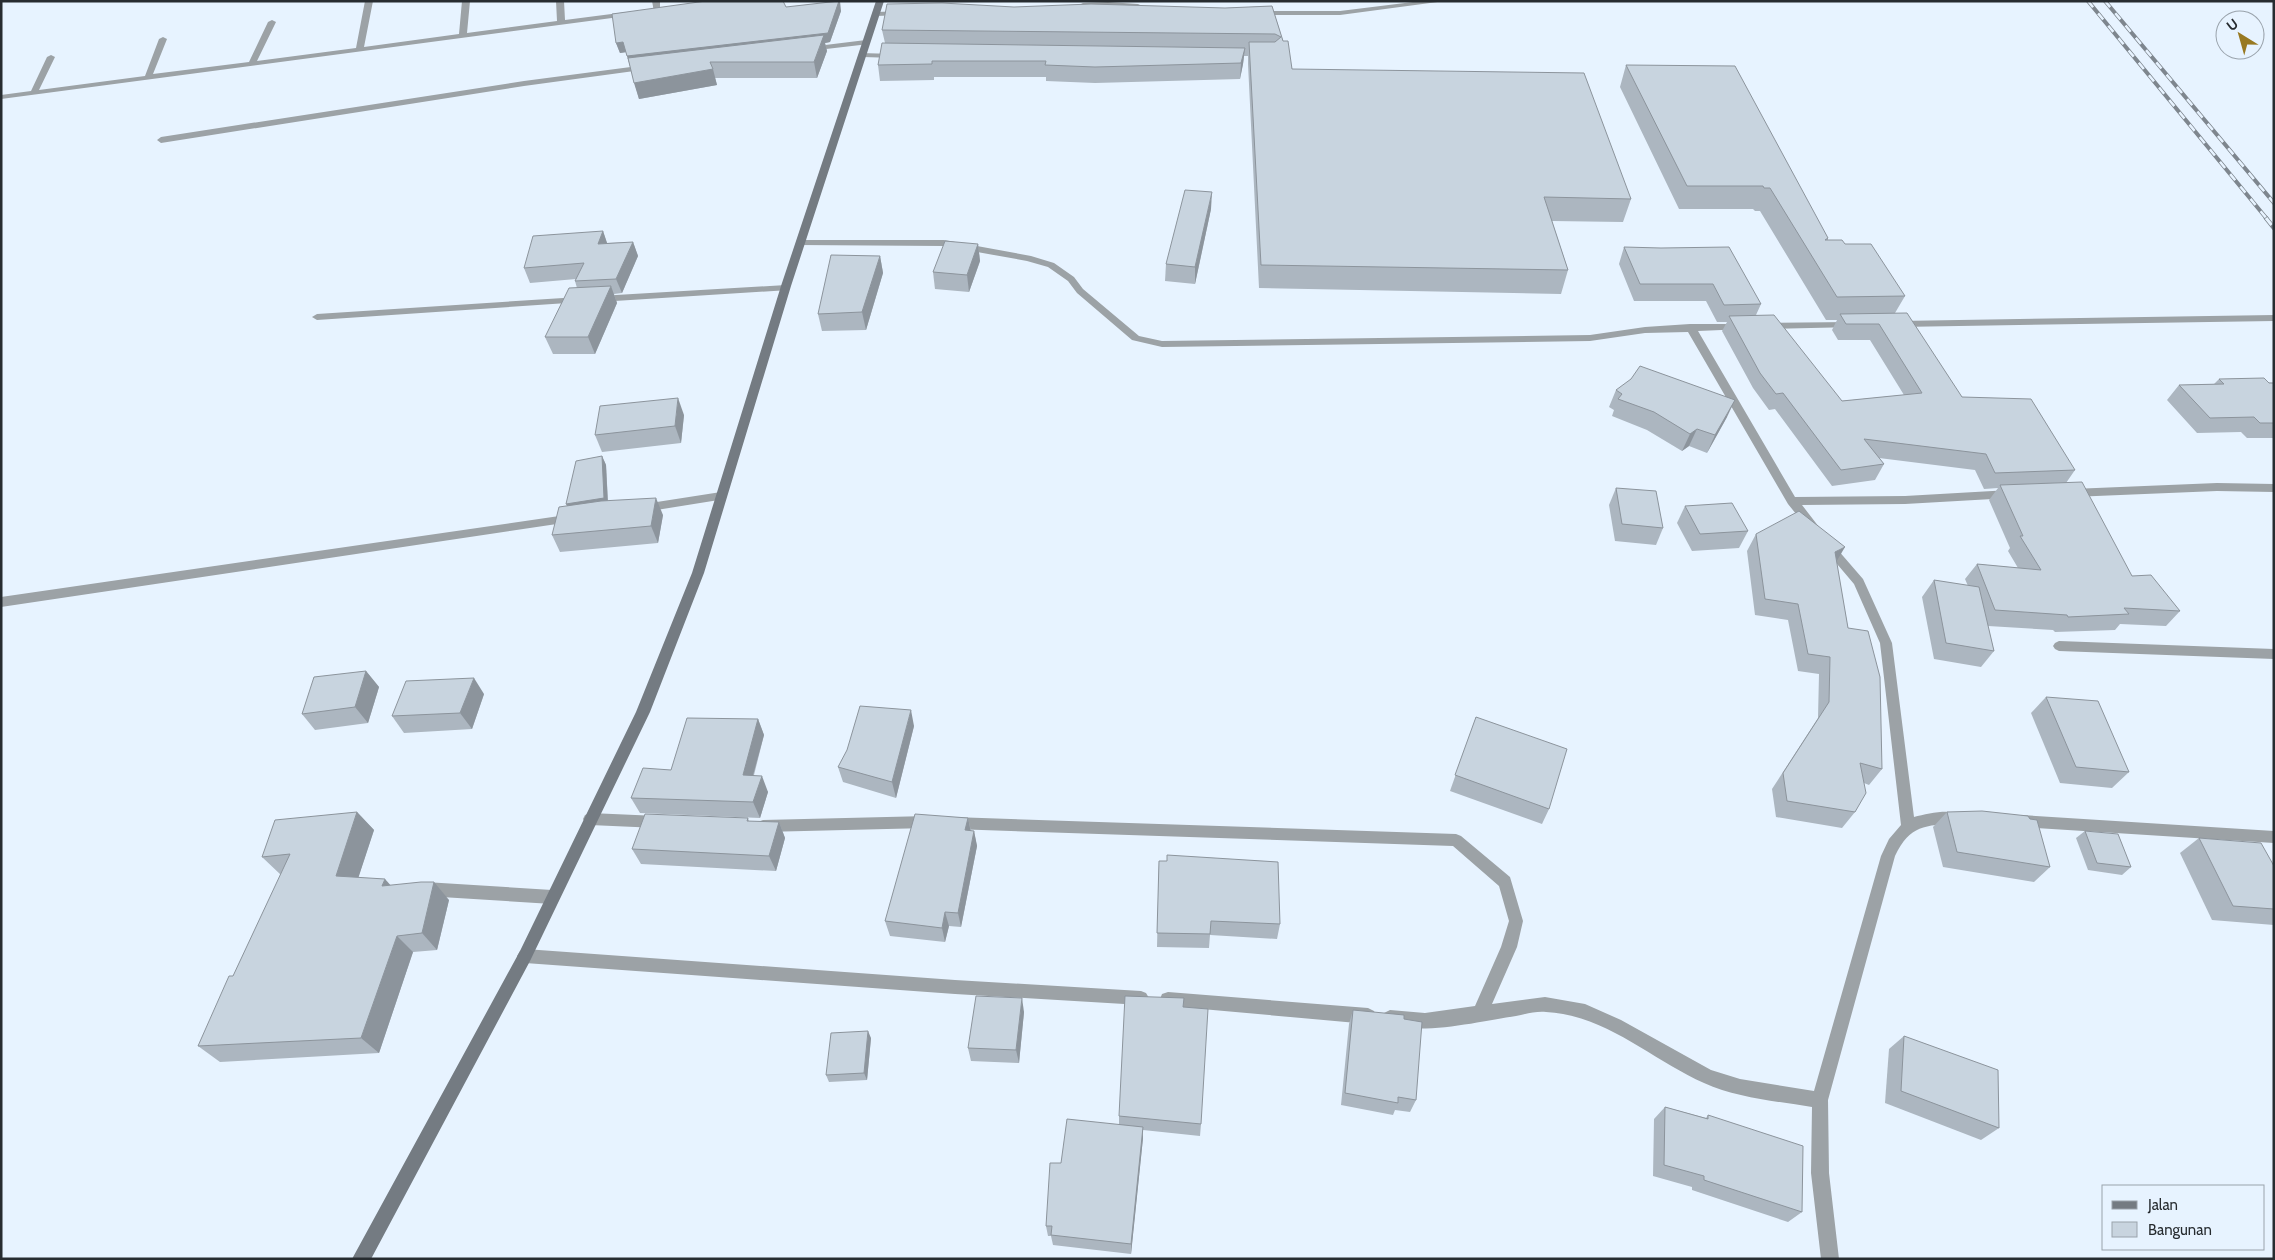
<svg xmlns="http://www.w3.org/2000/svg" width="2275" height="1260" font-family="Cabin,sans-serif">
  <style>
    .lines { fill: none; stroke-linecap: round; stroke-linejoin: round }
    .street { fill: #9ca2a6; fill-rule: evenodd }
    .secondary { fill: #747b82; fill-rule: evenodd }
    .rail-far1-casing { stroke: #7e868e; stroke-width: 4 }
    .rail-casing { stroke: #7e868e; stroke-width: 4.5 }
    .rail-far1 { stroke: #e7f3ff; stroke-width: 2.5; stroke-dasharray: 8; stroke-linecap: butt }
    .rail { stroke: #e7f3ff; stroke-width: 3; stroke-dasharray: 9; stroke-linecap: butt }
    .wall { fill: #acb6c0 }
    .shaded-wall { fill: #8c949c }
    .building { fill: #c8d4df; stroke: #8c949c }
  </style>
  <rect width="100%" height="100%" fill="#e7f3ff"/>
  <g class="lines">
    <g class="street">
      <polygon points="365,1 373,1 364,47 459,34 462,1 470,1 467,33 557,21 556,1 564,1 565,20 627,12 631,14 627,16 1,99 1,95 31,91 47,57 51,55 55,57 39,90 145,76 159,39 163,37 167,39 153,74 249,62 268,22 272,20 276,22 257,61 356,48"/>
      <polygon points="652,1 660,1 660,12 654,12"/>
      <polygon points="1421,1 1445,1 1340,15 1258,15 1254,13 1258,11 1340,11"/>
      <polygon points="1108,2 1138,4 1142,6 1138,8 1083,7 1079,5 1083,3"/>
      <polygon points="906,11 906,15 903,15 876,16 872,14 876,12"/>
      <polygon points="866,40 869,40 869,44 809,51 805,49 809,47"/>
      <polygon points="860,53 895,54 899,56 895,58 863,57 860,57"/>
      <polygon points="646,65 650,67 649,69 524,86 161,143 157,140 161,137 524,81"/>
      <polygon points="801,240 944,240 1031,256 1054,263 1074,277 1083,289 1139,336 1162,341 1590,335 1645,327 1690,324 1741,324 1745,325 1745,329 1698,331 1795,497 1905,496 2010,490 2016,494 2010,498 1905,504 1802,505 1819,527 1813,531 1809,530 1788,504 1688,332 1645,333 1590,341 1162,347 1132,340 1077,293 1068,281 1048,267 1027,261 944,246 798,245 796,243"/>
      <polygon points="786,285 789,286 789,290 599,302 594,299 599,296"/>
      <polygon points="579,297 584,300 582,302 317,320 312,317 317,314"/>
      <polygon points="2274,315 2274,321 1899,327 1894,324 1899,321"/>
      <polygon points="1851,322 1856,325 1855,327 1766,329 1761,326 1766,323"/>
      <polygon points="2217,483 2274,484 2274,492 2217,491 2072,497 2066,493 2072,489"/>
      <polygon points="721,492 727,496 725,499 644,512 638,508 644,504"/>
      <polygon points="573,514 577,515 579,518 577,521 1,607 1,597"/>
      <path d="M1827 541 1831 542 1863 579 1892 643 1914 817C1928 813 1948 809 1962 814L1964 818 1962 822 1957 824C1925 825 1910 825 1895 856L1828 1100 1829 1173 1839 1259H1821L1811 1173 1812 1107C1776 1101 1737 1098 1704 1083 1652 1060 1606 1015 1546 1012 1536 1011 1525 1014 1516 1016 1481 1021 1418 1037 1384 1023L1382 1018 1384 1013 1390 1010 1425 1013 1475 1006 1501 947 1509 921 1499 886 1453 846 953 829 948 827 946 823 948 819 953 817 1456 834 1461 836 1510 877 1523 921 1517 947 1492 1004 1545 997 1585 1004 1621 1020 1711 1070 1740 1079 1814 1091 1881 856 1889 839 1901 825 1880 643 1854 584 1821 545Z"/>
      <polygon points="2059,641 2274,649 2274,659 2059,651 2055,649 2053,646 2055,643"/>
      <polygon points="590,813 658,816 663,818 665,822 663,826 658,828 590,825 585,823 583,819 585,815"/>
      <polygon points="2022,815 2274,831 2274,843 2022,827 2017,825 2015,821 2017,817"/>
      <polygon points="928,816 933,818 935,822 933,826 928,828 763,832 758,830 756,826 758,822 763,820"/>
      <polygon points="425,882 552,890 557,892 559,897 557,902 552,904 425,896 420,894 418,889 420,884"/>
      <polygon points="525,949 955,980 1141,991 1146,993 1149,998 1146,1003 1141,1005 955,994 525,963 520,961 517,956 520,951"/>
      <polygon points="1168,992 1368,1008 1374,1011 1376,1016 1374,1021 1368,1024 1168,1006 1162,1004 1160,999 1162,994"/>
    </g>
    <polygon class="secondary" points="876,1 884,1 791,286 704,573 650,712 530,961 371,1259 352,1259 520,951 636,712 692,573 781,286"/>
    <defs>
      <g id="rail-far1">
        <polyline points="2088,1 2267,219"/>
        <polyline points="2105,1 2274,203"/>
      </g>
      <polyline id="rail" points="2266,218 2274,228"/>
    </defs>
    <use href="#rail-far1" class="rail-far1-casing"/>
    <use href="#rail" class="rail-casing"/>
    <use href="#rail-far1" class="rail-far1"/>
    <use href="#rail" class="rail"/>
  </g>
  <g class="wall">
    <polygon points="1272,6 1292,69 1631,199 1623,222 1552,221 1568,270 1561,294 1259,288 1248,64 1248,56 1244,56 1243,64 1240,79 1095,83 1046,81 1046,77 934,77 934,80 880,81 878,65 885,43 882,30 1014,7 1225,8"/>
    <polygon points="786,7 841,11 830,42 825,43 827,51 817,78 715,78 717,85 639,99 626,52 620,53 616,43"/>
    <polygon points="1626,65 1828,238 1828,240 1845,244 1905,296 1895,313 1962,397 2075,470 2066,483 2132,576 2180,611 2166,626 2120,624 2115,630 2055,632 2053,630 1988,626 1994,651 1981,667 1934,659 1922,597 1934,580 1968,586 1965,579 1977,564 2018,568 2008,551 2010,548 1989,500 1998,488 1984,489 1975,470 1879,458 1884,464 1875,480 1832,486 1775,409 1769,410 1753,388 1722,331 1727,322 1717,322 1706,301 1634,301 1619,264 1624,247 1761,304 1756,315 1842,401 1904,395 1870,340 1838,340 1832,330 1837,320 1826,320 1760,211 1755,211 1753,209 1679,209 1620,87"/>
    <polygon points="1211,209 1195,284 1165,281 1166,264"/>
    <polygon points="603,231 607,243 633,242 638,256 622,293 614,294 617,303 595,354 553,354 545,337 577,288 575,281 576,279 530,283 524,268"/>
    <polygon points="978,244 980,261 969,292 935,289 933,272"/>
    <polygon points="880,256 883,273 866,330 822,331 818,314"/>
    <polygon points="2219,379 2274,383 2274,438 2247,438 2241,432 2197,433 2167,400 2179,385 2214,384"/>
    <polygon points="1616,390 1727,417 1707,453 1689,446 1682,451 1647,430 1612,416 1614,410 1609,407"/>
    <polygon points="684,415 681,443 602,452 595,435"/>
    <polygon points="602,456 606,465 608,501 663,515 658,543 560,552 552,535 567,506"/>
    <polygon points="1616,488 1663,528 1656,545 1615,541 1609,505"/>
    <polygon points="1685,506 1748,531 1739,548 1692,551 1677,523"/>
    <polygon points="1756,534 1836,561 1848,628 1882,769 1869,785 1864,783 1855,812 1842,828 1776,817 1772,789 1818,718 1819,674 1798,671 1788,620 1755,615 1747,551"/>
    <polygon points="366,671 379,687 368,723 315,730 302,714"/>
    <polygon points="484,694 472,729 404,733 392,716"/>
    <polygon points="2046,697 2129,772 2112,788 2060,783 2031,713"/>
    <polygon points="1476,717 1549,809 1542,824 1450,791"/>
    <polygon points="758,719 764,735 754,775 768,792 760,818 640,813 631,798 671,770"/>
    <polygon points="914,726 896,798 843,782 838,767"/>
    <polygon points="357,812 374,830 358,878 449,900 437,950 413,952 379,1053 220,1062 198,1046 233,976 281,875 262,857"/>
    <polygon points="1947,812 2050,867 2034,882 1943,867 1933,827"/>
    <polygon points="748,818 749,821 779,822 785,838 776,871 641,864 632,849"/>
    <polygon points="968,818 971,831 974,831 977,846 961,927 949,926 945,942 890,936 885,921"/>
    <polygon points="2085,831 2131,867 2122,875 2088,870 2076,838"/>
    <polygon points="2199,838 2274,866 2274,925 2212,920 2180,853"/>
    <polygon points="1159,861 1280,924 1277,939 1210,935 1209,948 1157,947"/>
    <polygon points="1183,1007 1201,1124 1200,1136 1143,1130 1143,1138 1131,1254 1053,1245 1051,1236 1048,1236 1046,1226 1061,1163 1119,1124 1119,1116"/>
    <polygon points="1353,1010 1404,1019 1416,1100 1410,1112 1395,1110 1393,1115 1341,1105 1349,1024"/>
    <polygon points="1024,1012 1019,1063 971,1061 968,1048"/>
    <polygon points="1904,1036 1999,1128 1981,1140 1885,1103 1889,1049"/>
    <polygon points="871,1038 867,1080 829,1082 826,1075"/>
    <polygon points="1665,1107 1706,1118 1708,1115 1802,1212 1788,1222 1692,1190 1692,1187 1653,1176 1654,1119"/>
  </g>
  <g class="shaded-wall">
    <polygon points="840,1 841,11 830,42 825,43 827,51 817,78 814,62 821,44 630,66 627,56"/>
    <polygon points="623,42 627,52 620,53 616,43"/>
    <polygon points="1245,48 1243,64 1240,79 1241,63"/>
    <polygon points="713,69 717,85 639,99 634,83"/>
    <polygon points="1212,192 1211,209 1195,284 1195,267"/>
    <polygon points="603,231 608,246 598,244"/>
    <polygon points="633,242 638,256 622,293 616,279"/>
    <polygon points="978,244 980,261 969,292 967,275"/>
    <polygon points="880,256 883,273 866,330 862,312"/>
    <polygon points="611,286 617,303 595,354 588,337"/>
    <polygon points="678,398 684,415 681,443 675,426"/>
    <polygon points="1735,400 1727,417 1707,453 1715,435"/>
    <polygon points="1697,429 1689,446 1682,451 1690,434"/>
    <polygon points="602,456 606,465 608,507 570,512 566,504"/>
    <polygon points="656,498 663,515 658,543 651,526"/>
    <polygon points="1845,547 1835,564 1835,552"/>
    <polygon points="366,671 379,687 368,723 355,707"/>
    <polygon points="474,678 484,694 472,729 460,713"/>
    <polygon points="911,710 914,726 896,798 892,782"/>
    <polygon points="758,719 764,735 749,790 743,775"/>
    <polygon points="762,776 768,792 760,818 753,802"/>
    <polygon points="357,812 374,830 353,894 336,876"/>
    <polygon points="968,818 971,833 965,830"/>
    <polygon points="779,822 785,838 776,871 769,856"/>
    <polygon points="974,831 977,846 961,927 958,913"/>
    <polygon points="385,879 401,897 382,886"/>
    <polygon points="434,882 449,900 437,950 422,933"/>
    <polygon points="945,912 949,926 945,942 942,928"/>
    <polygon points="397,936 413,952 379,1053 361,1038"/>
    <polygon points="1022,998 1024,1012 1019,1063 1016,1050"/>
    <polygon points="868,1031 871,1038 867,1080 864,1073"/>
    <polygon points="1143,1127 1143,1138 1131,1254 1131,1244"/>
  </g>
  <g class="building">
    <polygon points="706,1 783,1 786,7 839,1 828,33 627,56 623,42 616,43 612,14"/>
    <polygon points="942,3 1014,7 1091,4 1225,8 1272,6 1283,41 1288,41 1292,69 1584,73 1631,199 1544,197 1568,270 1261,265 1249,42 1275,42 1281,37 1275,34 882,30 887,4"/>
    <polygon points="824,35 814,62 710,62 713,69 634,83 628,58"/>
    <polygon points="882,43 1245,48 1241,63 1095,67 1045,65 1046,61 932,61 932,64 878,65"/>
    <polygon points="1626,65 1735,66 1828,238 1825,240 1842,240 1845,244 1871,244 1905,296 1837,297 1770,188 1764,188 1763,186 1687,186"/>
    <polygon points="1185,190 1212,192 1195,267 1166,264"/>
    <polygon points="603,231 598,244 633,242 616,279 575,281 584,263 524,268 533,236"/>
    <polygon points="945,241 978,244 967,275 933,272"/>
    <polygon points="1624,247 1661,248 1729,247 1761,304 1724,305 1713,284 1640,284"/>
    <polygon points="831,255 880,256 862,312 818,314"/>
    <polygon points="611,286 588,337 545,337 569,288"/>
    <polygon points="1907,313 1962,397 2031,399 2075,470 1995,473 1986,454 1864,439 1884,464 1841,470 1783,393 1776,394 1760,373 1729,316 1774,315 1842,401 1922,393 1879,324 1846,324 1840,314"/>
    <polygon points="1640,366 1735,400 1715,435 1697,429 1690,434 1654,412 1618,399 1622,394 1616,390 1631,379"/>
    <polygon points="2264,378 2269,383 2274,383 2274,423 2260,423 2254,417 2210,418 2179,385 2224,384 2219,379"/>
    <polygon points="678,398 675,426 595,435 600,406"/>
    <polygon points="602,456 604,498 566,504 576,461"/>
    <polygon points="2082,482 2132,576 2151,575 2180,611 2124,608 2129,614 2068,617 2067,615 1995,610 1977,564 2041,570 2020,536 2023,536 2000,485"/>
    <polygon points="1616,488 1656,491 1663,528 1622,524"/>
    <polygon points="656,498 651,526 552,535 559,507 601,501"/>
    <polygon points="1732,503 1748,531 1700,534 1685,506"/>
    <polygon points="1799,511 1845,547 1835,552 1848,628 1868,631 1880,677 1882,769 1860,763 1866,793 1855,812 1787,801 1783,773 1829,702 1830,657 1808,654 1798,604 1765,599 1756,534"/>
    <polygon points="1934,580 1979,587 1994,651 1946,643"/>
    <polygon points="366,671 355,707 302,714 314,677"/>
    <polygon points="474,678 460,713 392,716 406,681"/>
    <polygon points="2046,697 2098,701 2129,772 2076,767"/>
    <polygon points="860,706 911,710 892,782 838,767 847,750"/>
    <polygon points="1476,717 1567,749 1549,809 1455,775"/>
    <polygon points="687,718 758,719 743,775 762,776 753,802 631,798 643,768 671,770"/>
    <polygon points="1982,811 2028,816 2030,819 2037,820 2050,867 1957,852 1947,812"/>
    <polygon points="357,812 336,876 385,879 382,886 421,882 434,882 422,933 397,936 361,1038 198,1046 229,976 233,976 290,854 262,857 275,820"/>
    <polygon points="645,814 748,818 747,821 779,822 769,856 632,849"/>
    <polygon points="915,814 968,818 965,830 974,831 958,913 945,912 942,928 885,921"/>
    <polygon points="2085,831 2118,834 2131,867 2097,863"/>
    <polygon points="2199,838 2261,843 2274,866 2274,909 2233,906"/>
    <polygon points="1167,855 1278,862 1280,924 1211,921 1210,934 1157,933 1159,861 1167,861"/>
    <polygon points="976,996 1022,998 1016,1050 968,1048"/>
    <polygon points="1125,996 1184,998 1183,1007 1208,1009 1201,1124 1119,1116"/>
    <polygon points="1353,1010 1404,1015 1404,1019 1422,1022 1416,1100 1398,1097 1398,1103 1345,1093"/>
    <polygon points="868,1031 864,1073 826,1075 831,1033"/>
    <polygon points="1904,1036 1998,1070 1999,1128 1901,1091"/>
    <polygon points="1665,1107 1708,1119 1708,1115 1803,1146 1802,1212 1704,1180 1704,1176 1664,1165"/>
    <polygon points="1067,1119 1143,1127 1131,1244 1051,1235 1052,1226 1046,1226 1050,1163 1061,1163"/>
  </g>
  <rect width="2275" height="1260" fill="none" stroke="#272c30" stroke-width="5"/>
  <rect x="2102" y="1185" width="162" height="65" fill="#e7f3ff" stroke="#9aa3ac"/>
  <rect x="2112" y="1201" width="25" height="8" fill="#747b82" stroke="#9aa3ac"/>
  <text x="2148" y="1210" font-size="15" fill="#272c30">Jalan</text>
  <rect x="2112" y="1222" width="25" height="15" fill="#c8d4df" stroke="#9aa3ac"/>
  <text x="2148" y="1235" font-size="15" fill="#272c30">Bangunan</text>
  <g transform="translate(2240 35) rotate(323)"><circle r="24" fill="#e7f3ff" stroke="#9aa3ac"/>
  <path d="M0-4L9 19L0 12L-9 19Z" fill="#987922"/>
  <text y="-8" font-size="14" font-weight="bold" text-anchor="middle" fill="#272c30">U</text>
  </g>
</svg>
